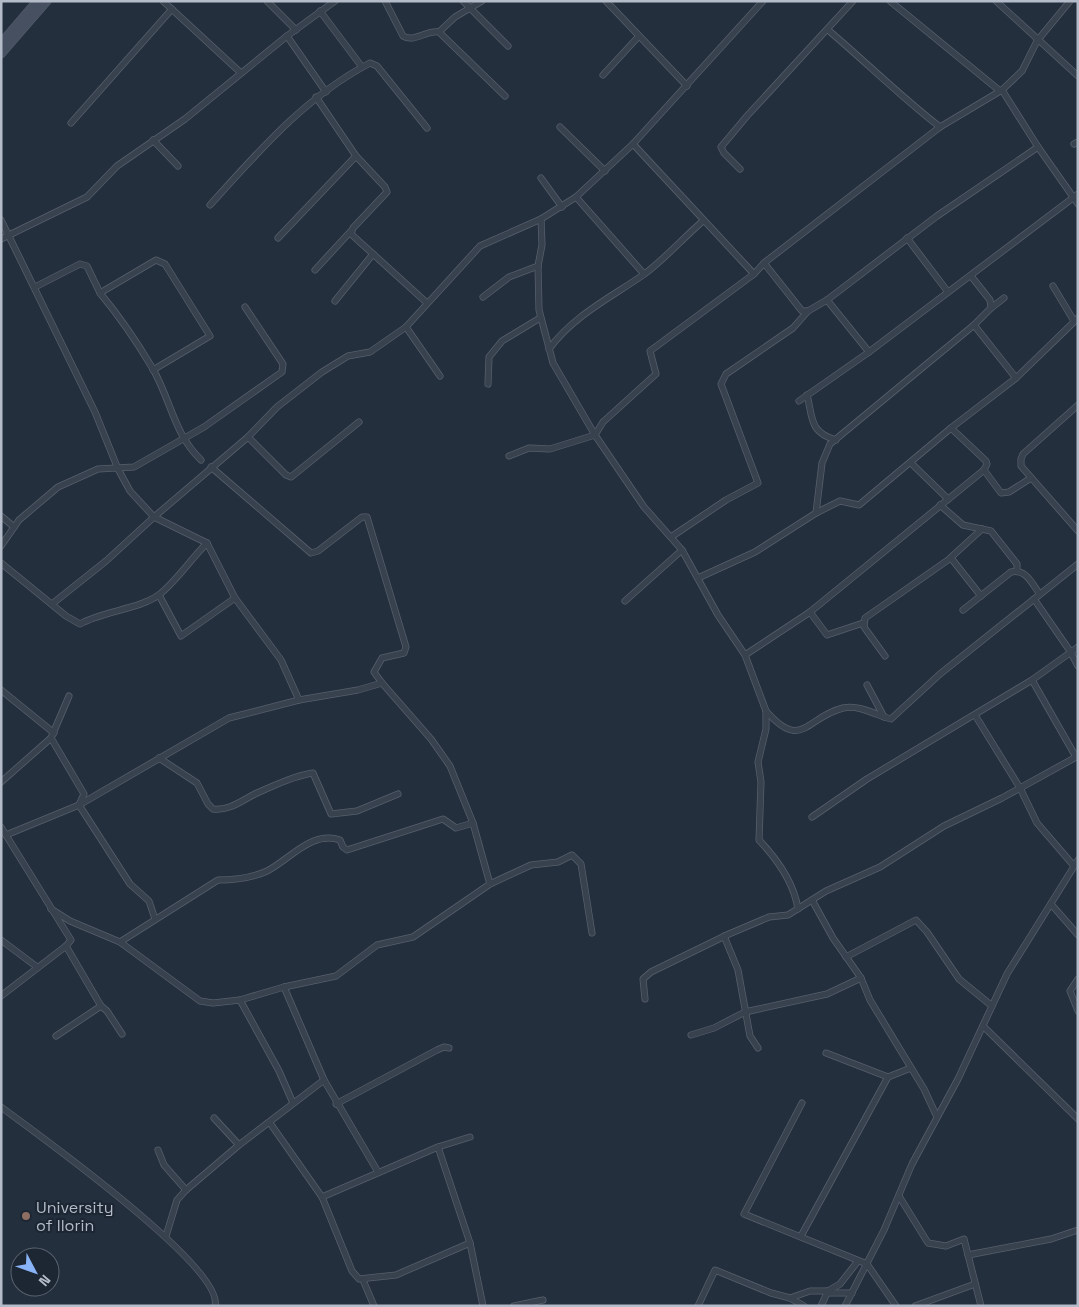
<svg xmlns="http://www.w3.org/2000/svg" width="1079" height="1307" font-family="'Space Grotesk',sans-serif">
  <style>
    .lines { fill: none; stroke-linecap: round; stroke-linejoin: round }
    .street-casing { stroke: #565f6c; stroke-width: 7 }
    .secondary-casing { stroke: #565f6c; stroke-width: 9 }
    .street { stroke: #38414e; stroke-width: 5.5 }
    .secondary { stroke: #465061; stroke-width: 8 }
    .education-dot { fill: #8d6e63; stroke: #1d2633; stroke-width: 2 }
    .labels { text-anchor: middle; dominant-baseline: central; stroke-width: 4.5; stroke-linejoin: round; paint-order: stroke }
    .poi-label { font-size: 16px; fill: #b4bcc9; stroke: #1d2633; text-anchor: start }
  </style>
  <rect width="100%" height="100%" fill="#242f3e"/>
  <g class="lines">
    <defs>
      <g id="street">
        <polyline points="163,1 241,73"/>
        <polyline points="267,1 296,30"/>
        <path d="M385 1 403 36C414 43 426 30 439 32L505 96"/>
        <polyline points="463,1 508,46"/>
        <polyline points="606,1 687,86"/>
        <polyline points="890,1 1000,91"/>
        <polyline points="996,1 1078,76"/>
        <polyline points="320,11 362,67"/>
        <path d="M828 30C866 62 901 97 940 127"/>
        <polyline points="439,32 455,17 482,1"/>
        <polyline points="287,36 326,92"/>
        <polyline points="603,75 639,36"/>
        <polyline points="1002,90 1038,147 1078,204"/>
        <polyline points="316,97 356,156 385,187 387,192 353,228 351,234 427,303"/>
        <polyline points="71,123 172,9"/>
        <polyline points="560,127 605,171"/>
        <polyline points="153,140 178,166"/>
        <polyline points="633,144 754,274"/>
        <polyline points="1074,144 1078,142"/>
        <polyline points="740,169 724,153 721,147 747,116 853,1"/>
        <polyline points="541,178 562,207"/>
        <polyline points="576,197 644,274"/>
        <path d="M210 205C259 151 305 97 370 63L377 66 427 128"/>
        <path d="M541 219 542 245 538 266 539 310 553 363 595 435 644 507 682 550 718 615 745 655 766 711V729L758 762 761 782 759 840C776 858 794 883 798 909"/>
        <polyline points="1,220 95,412 118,469 130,491 154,517 207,543 235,598 281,660 299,700"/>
        <polyline points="278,238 356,156"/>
        <polyline points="907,238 948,292"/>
        <polyline points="1,239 87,197 117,166 185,119 287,36 335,1"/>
        <polyline points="764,263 802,311 808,311 827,300 937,216 1038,147"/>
        <polyline points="315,270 350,232"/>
        <polyline points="1053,286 1074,321"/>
        <polyline points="35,287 80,264 87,266 100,293 156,260 165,264 210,336 153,370"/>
        <path d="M100 293C120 317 137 342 153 369 171 401 174 434 201 460"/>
        <polyline points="483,297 509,277 538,266"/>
        <polyline points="827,300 869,352"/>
        <polyline points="335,301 373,254"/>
        <polyline points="991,308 1004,298"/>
        <polyline points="974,325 1016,378"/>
        <polyline points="406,327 440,376"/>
        <path d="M549 349C573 316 610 298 643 275 664 260 683 238 703 221"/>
        <polyline points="488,384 489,357 502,341 540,318"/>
        <path d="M807 395C813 418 809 432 836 440"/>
        <polyline points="799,401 869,352 1078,194"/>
        <polyline points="1078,405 1023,454 1021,459 1021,466 1078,531"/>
        <polyline points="248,437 286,475 291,477 359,422"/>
        <polyline points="509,456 529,448 550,449 595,435 603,422 656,374 650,351 754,274 764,263 940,127 1002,90 1022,71 1037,41 1070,1"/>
        <polyline points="911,463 948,499"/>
        <polyline points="211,467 311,553 318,551 362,517 367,517 406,647 404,653 382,658 374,672 382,683 431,739 450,766 473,823 490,884"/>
        <polyline points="984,470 1001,493 1009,492 1031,478"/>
        <polyline points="940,505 963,525 991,531 1017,564 1017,571"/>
        <polyline points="816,513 822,463 830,444 974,325 991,308 990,300 971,276"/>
        <polyline points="1,516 14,527"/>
        <polyline points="671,537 726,500 758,483 721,384 726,374 793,328 808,311"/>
        <polyline points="1,546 19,520 58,487 98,469 134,467 204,427 282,372 283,364 245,307"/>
        <polyline points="951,558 981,596"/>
        <path d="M1 563 66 616 80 624C103 611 141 609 160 594 177 580 191 559 207 543"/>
        <polyline points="698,578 755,552 816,513 840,501 859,505 951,428 1016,378 1078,318"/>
        <polyline points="159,595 181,636 235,598"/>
        <polyline points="1034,599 1070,651 1078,666"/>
        <polyline points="625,601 682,550"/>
        <polyline points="52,604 106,561 154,517 248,437 277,407 322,372 348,356 370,352 406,327 480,246 541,219 576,197 633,144 763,1"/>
        <path d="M963 610 1011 572C1026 569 1031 582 1039 593"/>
        <polyline points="810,612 827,635 863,623"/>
        <polyline points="745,655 810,612 984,470 987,464 986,461 951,428"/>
        <polyline points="885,656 864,627 865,618 948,560 982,529"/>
        <polyline points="1032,680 1076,757"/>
        <polyline points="867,685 884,717 891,719 940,674 1078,564"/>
        <polyline points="1,690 54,733"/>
        <path d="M766 711C802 752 806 717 843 708 857 705 871 712 884 717"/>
        <polyline points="975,715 1020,788 1037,823 1074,866"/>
        <polyline points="51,738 84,794 79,805 130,884 149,901 155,919"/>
        <path d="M159 758 197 783 208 804 213 809C230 811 242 800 257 793 275 785 294 776 313 773L331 814 357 811 398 794"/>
        <polyline points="1,782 51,738 69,696"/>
        <polyline points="812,817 867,779 1032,680 1078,647"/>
        <polyline points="1,827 71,940 66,946 1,996"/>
        <polyline points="6,835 79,805 229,718 299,700 358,690 382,683"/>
        <polyline points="812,900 833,938 861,978 870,1000 924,1089 937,1117"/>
        <polyline points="1051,904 1078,935"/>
        <polyline points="51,909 70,921 120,942 200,1001 213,1003 240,1000 284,987 336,976 377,945 413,937 490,884 531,865 558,862 572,855 581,864 592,933"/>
        <polyline points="724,936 738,970 750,1036 758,1048"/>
        <polyline points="1,940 37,967"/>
        <path d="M120 942 218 880C234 880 252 878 267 871 289 860 312 830 340 840L343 847 347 850 443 819 456 828 473 823"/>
        <polyline points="66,946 101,1006 107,1011 122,1034"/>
        <polyline points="846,957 916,920 927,932 959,979 992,1006"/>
        <polyline points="1078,979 1070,991 1078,1011"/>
        <polyline points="284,987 324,1080 378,1172"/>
        <polyline points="645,999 643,979 651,972 729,934 769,917 788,915 826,891 880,867 944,826 1002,798 1078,756"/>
        <polyline points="240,1000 279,1071 293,1103"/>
        <polyline points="983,1026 1078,1119"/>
        <polyline points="691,1035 714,1028 745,1012 827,994 861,978"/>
        <polyline points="56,1036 101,1006"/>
        <polyline points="888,1077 911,1068"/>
        <polyline points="802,1103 744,1214 867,1264 896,1306"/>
        <polyline points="336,1104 437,1050 444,1047 449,1048"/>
        <path d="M1 1107C36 1133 225 1268 215 1306"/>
        <polyline points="214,1118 239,1145"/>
        <polyline points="270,1123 322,1197 352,1271 359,1279 396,1275 470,1243"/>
        <polyline points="438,1147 470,1243 483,1306"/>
        <polyline points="158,1150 164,1165 186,1190"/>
        <polyline points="899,1196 928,1243 946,1246 964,1239 981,1306"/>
        <polyline points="322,1197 438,1147 470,1137"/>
        <polyline points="166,1236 177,1200 186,1190 239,1145 324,1080"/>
        <polyline points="801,1236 888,1077 826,1053"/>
        <polyline points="968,1255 1051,1239 1078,1230"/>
        <polyline points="363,1280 374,1306"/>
        <polyline points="827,1293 852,1293"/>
        <polyline points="790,1298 804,1306"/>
        <polyline points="514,1306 543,1300"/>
        <polyline points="698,1306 715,1270 771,1293 790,1298 810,1291 828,1291 840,1284 858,1261"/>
        <polyline points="821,1306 828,1291"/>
        <polyline points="845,1306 884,1230 912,1164 958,1079 1007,974 1078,860"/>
        <polyline points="915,1306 975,1284"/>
      </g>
      <g id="secondary">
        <polyline points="1,43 37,1"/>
        <polyline points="1,54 47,1"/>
      </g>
    </defs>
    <use href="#street" class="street-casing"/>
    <use href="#secondary" class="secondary-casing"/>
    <use href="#street" class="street"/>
    <use href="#secondary" class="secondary"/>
  </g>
  <circle class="education-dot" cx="26" cy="1216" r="5"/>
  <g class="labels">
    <g class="poi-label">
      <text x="36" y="1207">University<tspan x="36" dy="18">of Ilorin</tspan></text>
    </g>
  </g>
  <rect width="1079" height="1307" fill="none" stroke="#b4bcc9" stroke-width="5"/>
  <g transform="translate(35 1272) rotate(131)"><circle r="24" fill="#1d2633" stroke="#59626f"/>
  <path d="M0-4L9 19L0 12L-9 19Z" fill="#8ab4f8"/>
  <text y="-8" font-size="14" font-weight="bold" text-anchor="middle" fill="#b4bcc9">N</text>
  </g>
</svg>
